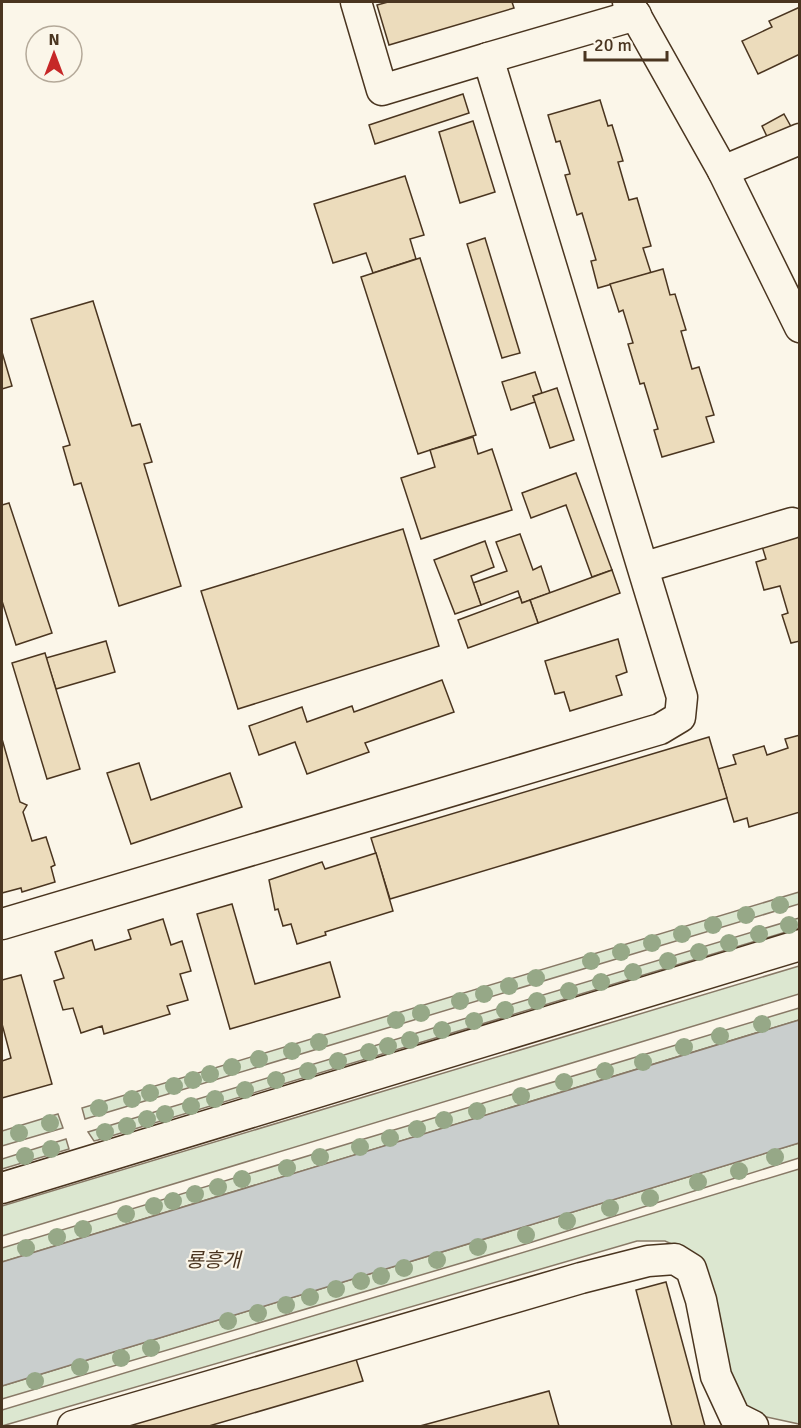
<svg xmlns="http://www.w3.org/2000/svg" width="801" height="1428" font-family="Signika,'Noto Sans KR',sans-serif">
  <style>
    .green { fill: #dce7d0; stroke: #887966; stroke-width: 1.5 }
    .water { fill: #c9cecd; stroke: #887966; stroke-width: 1.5 }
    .building { fill: #ecdcbc; stroke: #4a3520; stroke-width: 1.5 }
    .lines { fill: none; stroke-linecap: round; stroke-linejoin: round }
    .minor-casing { stroke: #4a3520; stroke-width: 33 }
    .minor { stroke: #fbf6e9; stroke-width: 30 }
    .tree { fill: #96a887 }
    .labels { text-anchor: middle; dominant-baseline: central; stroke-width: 4.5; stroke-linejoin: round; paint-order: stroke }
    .water-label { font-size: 20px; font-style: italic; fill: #4a3520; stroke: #fbf6e9 }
  </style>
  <rect width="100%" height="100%" fill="#fbf6e9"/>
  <g class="green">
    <polygon points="799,892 799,904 85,1119 82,1108"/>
    <polygon points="799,918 799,928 98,1140 94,1141 88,1132"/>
    <polygon points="799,966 799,994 2,1236 2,1206"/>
    <polygon points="799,1008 799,1020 2,1262 2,1248"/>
    <polygon points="58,1114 63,1128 2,1146 2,1131"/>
    <polygon points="66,1139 69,1149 2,1169 2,1159"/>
    <polygon points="799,1143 799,1158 529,1243 2,1399 2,1386"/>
    <polygon points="799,1169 799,1424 743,1412 681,1248 665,1241 637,1241 2,1426 2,1410"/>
  </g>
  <polygon class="water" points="799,1020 799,1143 2,1386 2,1262"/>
  <g class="building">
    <polygon points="388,2 512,2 514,8 389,45 377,5"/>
    <polygon points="800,7 800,54 758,74 742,41 772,27 769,21"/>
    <polygon points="463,94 469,113 375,144 369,125"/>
    <polygon points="600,100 608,126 612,125 623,161 618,162 629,200 637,198 651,246 643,248 651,273 598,288 591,261 596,260 582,213 577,215 565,175 570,174 560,141 556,142 548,115"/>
    <polygon points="784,114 794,132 771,145 762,126"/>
    <polygon points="473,121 495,192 460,203 439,132"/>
    <polygon points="405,176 424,235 410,239 416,259 373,273 366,253 333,263 314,204"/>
    <polygon points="485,238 520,353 502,358 467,244"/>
    <polygon points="420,258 476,435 418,454 361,277"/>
    <polygon points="663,269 670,295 675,294 686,330 681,331 692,369 699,367 714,415 706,417 714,442 662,457 654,430 658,429 644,383 640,384 628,344 633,343 623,310 619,312 610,284"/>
    <polygon points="93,301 132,426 140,424 152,462 144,464 181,586 119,606 81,483 74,485 63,447 70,445 31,319"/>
    <polygon points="2,352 12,386 2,389"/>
    <polygon points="535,372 542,393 533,396 535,402 511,410 502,382"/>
    <polygon points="557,388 574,440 550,448 533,396"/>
    <polygon points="473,437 478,454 492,449 512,510 421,539 401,478 435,467 430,450"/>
    <polygon points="576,473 612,570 592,577 566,505 531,518 522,493"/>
    <polygon points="9,503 52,633 16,645 2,601 2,505"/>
    <polygon points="800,525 800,641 791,643 782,615 788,613 780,586 764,590 756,562 766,559 761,543"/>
    <polygon points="403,529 439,646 238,709 201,591"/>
    <polygon points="520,534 533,570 541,566 550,593 522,603 518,591 481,605 473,583 507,571 496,542"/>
    <polygon points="485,541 494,567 471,576 481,605 455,614 434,560"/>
    <polygon points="612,570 620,593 538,623 530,600"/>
    <polygon points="520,597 522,603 530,600 538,623 468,648 458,620"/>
    <polygon points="618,639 627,672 616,676 622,695 570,711 564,692 555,694 545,661"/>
    <polygon points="106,641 115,672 56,689 46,658"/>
    <polygon points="45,653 80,769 47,779 12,663"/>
    <polygon points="442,680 454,712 365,743 369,752 307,774 295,742 259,755 249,726 302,707 307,722 352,706 354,712"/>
    <polygon points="800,735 800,812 749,827 747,818 734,822 718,769 736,764 733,755 764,746 767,755 788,748 785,739"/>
    <polygon points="709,737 727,798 390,899 371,838"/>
    <polygon points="2,739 20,802 27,805 23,812 32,841 46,837 55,865 51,867 55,882 22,892 21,888 2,893"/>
    <polygon points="139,763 151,800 230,773 242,807 131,844 107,773"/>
    <polygon points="376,853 393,911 325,932 326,935 297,944 291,924 283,926 278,909 275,910 269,880 322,862 325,869"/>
    <polygon points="232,904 255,984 330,962 340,997 230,1029 197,914"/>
    <polygon points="163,919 171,945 182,941 191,971 180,974 188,1000 167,1006 170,1014 104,1034 102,1026 81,1033 73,1008 63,1010 54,981 64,978 55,952 92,940 95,950 131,939 128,930"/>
    <polygon points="21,975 52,1084 2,1098 2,1061 11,1058 2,1024 2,980"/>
    <polygon points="666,1282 705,1426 672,1426 636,1290"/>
    <polygon points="355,1356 363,1381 209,1426 116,1426"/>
    <polygon points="549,1391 559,1426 420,1426"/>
  </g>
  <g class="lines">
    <defs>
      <g id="minor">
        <polyline points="628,2 723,171 800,327"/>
        <polyline points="488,58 636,15"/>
        <polyline points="723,171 800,139"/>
        <polyline points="645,567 792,523"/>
        <polyline points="2,924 660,729 680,717 682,697 488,58 382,90 356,2"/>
        <polyline points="2,1188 800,945"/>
        <polyline points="73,1426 581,1278 648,1261 675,1259 691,1269 701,1300 716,1376 735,1417 753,1426"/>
      </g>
    </defs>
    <use href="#minor" class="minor-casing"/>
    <use href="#minor" class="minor"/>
  </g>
  <g class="tree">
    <circle cx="780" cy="905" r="9"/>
    <circle cx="746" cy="915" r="9"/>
    <circle cx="713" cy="925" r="9"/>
    <circle cx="789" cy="925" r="9"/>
    <circle cx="682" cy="934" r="9"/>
    <circle cx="759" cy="934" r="9"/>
    <circle cx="652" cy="943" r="9"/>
    <circle cx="729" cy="943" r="9"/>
    <circle cx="621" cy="952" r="9"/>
    <circle cx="699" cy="952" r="9"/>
    <circle cx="591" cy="961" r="9"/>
    <circle cx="668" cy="961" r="9"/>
    <circle cx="633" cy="972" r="9"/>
    <circle cx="536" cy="978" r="9"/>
    <circle cx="601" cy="982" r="9"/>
    <circle cx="509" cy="986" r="9"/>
    <circle cx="569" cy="991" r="9"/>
    <circle cx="484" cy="994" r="9"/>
    <circle cx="460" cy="1001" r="9"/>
    <circle cx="537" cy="1001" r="9"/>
    <circle cx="505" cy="1010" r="9"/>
    <circle cx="421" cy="1013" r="9"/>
    <circle cx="396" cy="1020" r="9"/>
    <circle cx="474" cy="1021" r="9"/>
    <circle cx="762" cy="1024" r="9"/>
    <circle cx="442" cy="1030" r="9"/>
    <circle cx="720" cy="1036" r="9"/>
    <circle cx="410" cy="1040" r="9"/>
    <circle cx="319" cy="1042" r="9"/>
    <circle cx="388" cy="1046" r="9"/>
    <circle cx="684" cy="1047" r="9"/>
    <circle cx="292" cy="1051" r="9"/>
    <circle cx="369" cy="1052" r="9"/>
    <circle cx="259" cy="1059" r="9"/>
    <circle cx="338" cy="1061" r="9"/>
    <circle cx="643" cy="1062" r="9"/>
    <circle cx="232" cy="1067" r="9"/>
    <circle cx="308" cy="1071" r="9"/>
    <circle cx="605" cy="1071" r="9"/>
    <circle cx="210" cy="1074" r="9"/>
    <circle cx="193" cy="1080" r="9"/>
    <circle cx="276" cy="1080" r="9"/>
    <circle cx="564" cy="1082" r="9"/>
    <circle cx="174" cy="1086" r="9"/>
    <circle cx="245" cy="1090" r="9"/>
    <circle cx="150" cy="1093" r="9"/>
    <circle cx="521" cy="1096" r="9"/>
    <circle cx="132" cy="1099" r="9"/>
    <circle cx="215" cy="1099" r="9"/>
    <circle cx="191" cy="1106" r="9"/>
    <circle cx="99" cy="1108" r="9"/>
    <circle cx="477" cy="1111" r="9"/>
    <circle cx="165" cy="1114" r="9"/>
    <circle cx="147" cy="1119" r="9"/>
    <circle cx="444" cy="1120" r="9"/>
    <circle cx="50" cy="1123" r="9"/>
    <circle cx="127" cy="1126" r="9"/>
    <circle cx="417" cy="1129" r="9"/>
    <circle cx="105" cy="1132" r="9"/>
    <circle cx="19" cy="1133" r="9"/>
    <circle cx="390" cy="1138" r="9"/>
    <circle cx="360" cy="1147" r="9"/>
    <circle cx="51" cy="1149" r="9"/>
    <circle cx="25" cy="1156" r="9"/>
    <circle cx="320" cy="1157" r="9"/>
    <circle cx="775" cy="1157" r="9"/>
    <circle cx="287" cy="1168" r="9"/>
    <circle cx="739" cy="1171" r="9"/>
    <circle cx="242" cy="1179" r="9"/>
    <circle cx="698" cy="1182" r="9"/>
    <circle cx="218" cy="1187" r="9"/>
    <circle cx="195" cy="1194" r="9"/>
    <circle cx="650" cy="1198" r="9"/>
    <circle cx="173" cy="1201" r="9"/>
    <circle cx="154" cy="1206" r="9"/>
    <circle cx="610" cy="1208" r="9"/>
    <circle cx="126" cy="1214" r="9"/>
    <circle cx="567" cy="1221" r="9"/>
    <circle cx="83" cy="1229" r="9"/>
    <circle cx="526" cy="1235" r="9"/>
    <circle cx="57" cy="1237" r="9"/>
    <circle cx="478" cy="1247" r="9"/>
    <circle cx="26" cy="1248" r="9"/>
    <circle cx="437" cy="1260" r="9"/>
    <circle cx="404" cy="1268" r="9"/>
    <circle cx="381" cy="1276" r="9"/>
    <circle cx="361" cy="1281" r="9"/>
    <circle cx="336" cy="1289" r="9"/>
    <circle cx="310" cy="1297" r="9"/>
    <circle cx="286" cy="1305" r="9"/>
    <circle cx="258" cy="1313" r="9"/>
    <circle cx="228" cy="1321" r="9"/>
    <circle cx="151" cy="1348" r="9"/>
    <circle cx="121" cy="1358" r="9"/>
    <circle cx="80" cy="1367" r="9"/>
    <circle cx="35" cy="1381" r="9"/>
  </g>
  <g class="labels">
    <g class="water-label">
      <text x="213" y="1260">룡흥개</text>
    </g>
  </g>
  <rect width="801" height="1428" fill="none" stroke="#4a3520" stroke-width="6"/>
  <g transform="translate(54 54)"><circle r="28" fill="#fbf6e9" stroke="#b4a999" stroke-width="1.5"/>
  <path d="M0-4.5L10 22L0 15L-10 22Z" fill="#c62828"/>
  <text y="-9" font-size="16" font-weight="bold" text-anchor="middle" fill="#4a3520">N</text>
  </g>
  <path d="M585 51v9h82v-9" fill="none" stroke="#4a3520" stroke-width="3"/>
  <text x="594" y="51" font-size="18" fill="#4a3520" stroke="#fbf6e9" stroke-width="4.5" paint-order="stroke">20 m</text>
</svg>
